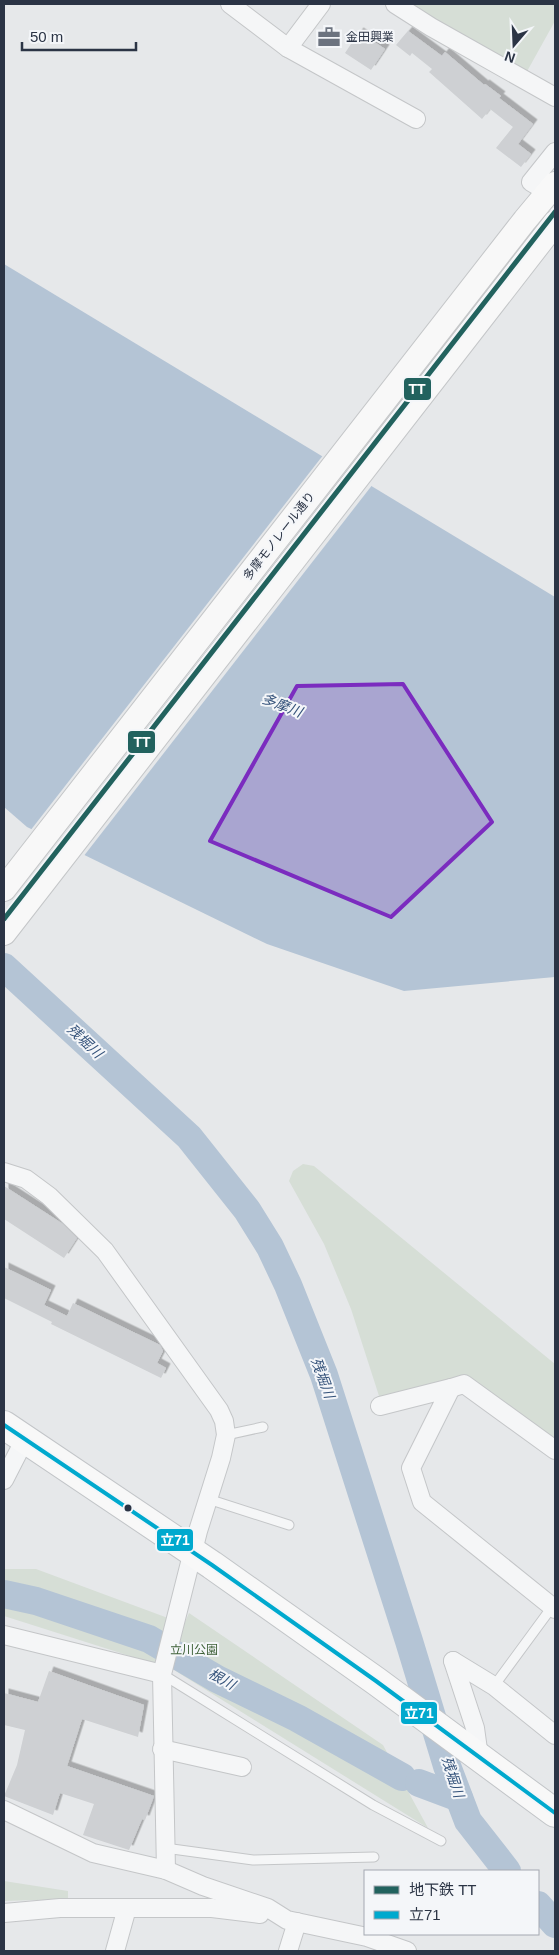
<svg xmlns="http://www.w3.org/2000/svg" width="559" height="1955" font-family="Arial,'Noto Sans JP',sans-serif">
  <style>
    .green { fill: #d6ded6 }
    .water { fill: #b4c4d5 }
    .pier { fill: #e6e8ea }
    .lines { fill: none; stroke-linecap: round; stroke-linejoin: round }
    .river { stroke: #b4c4d5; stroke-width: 28 }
    .building { fill: #ced0d3; filter: url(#shadow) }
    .lane-casing { stroke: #c4c6c8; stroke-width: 11 }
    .street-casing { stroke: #c4c6c8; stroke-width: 20 }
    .secondary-casing { stroke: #c4c6c8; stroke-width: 26 }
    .primary-casing { stroke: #c2c5c8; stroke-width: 30 }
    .lane { stroke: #f5f6f7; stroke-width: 9 }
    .street { stroke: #f5f6f7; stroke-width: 18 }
    .secondary { stroke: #f8f8f8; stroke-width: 24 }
    .primary { stroke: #f8f8f8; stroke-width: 28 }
    .bus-1-casing { stroke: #f4f6f9; stroke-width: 8 }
    .bus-1 { stroke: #00a9ce; stroke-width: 4 }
    .metro-1-casing { stroke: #f4f6f9; stroke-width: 9 }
    .metro-1 { stroke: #22625e; stroke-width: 5 }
    .marked { fill: #7b2cbf; fill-opacity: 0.2; stroke: #7b2cbf; stroke-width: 4; stroke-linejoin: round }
    .bus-dot { fill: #2b3445; stroke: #f4f6f9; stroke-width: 2 }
    .labels { text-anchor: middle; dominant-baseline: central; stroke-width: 4; stroke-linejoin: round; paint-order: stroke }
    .poi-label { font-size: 12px; fill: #2b3445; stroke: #f4f6f9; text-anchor: start }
    .street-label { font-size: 12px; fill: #2b3445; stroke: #f4f6f9 }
    .park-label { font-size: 12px; fill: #3f6138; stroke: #f4f6f9 }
    .water-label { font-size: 14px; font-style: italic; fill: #34527a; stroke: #f4f6f9 }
    .line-badge { stroke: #f4f6f9; stroke-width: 2 }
    .badge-label { font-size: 14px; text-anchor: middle; font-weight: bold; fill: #fff }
  </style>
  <defs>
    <filter id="shadow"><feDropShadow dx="4.5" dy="-4.5" stdDeviation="0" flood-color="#0004"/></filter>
  </defs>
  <rect width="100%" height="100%" fill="#e6e8ea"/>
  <g class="green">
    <polygon points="406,4 555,4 555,21 525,75"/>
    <polygon points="303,1164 314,1166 555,1364 555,1444 466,1379 380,1399 351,1309 324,1244 289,1181 293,1171"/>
    <polygon points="4,1569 36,1569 184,1624 189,1613 383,1745 428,1828 174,1670 4,1616"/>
    <polygon points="4,1881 68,1891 68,1899 4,1901"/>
  </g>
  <polygon class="water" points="4,264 555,597 555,977 404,991 267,944 27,827 4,807"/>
  <polygon class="pier" points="324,454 373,484 83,857 30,831"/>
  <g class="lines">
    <g class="river">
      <polyline points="4,967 189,1137 247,1210 270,1247 288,1285 324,1375 409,1641 447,1766 468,1821 507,1871"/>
      <polyline points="4,1594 36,1601 149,1639 217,1679 297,1718 402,1777"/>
      <polyline points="419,1783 459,1798"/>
      <polyline points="538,1905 555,1924"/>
    </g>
  </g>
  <g class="building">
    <polygon points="408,31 442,56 445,52 484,85 485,84 501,96 499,98 533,124 518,144 531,154 521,167 496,148 513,127 490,109 482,119 429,72 432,69 412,53 410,56 396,45"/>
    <polygon points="359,32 385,49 371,70 345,53"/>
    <polygon points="4,1186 63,1224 77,1238 64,1258 4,1219"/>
    <polygon points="4,1267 51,1290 44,1305 67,1316 73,1303 160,1345 163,1351 157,1363 166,1368 161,1378 51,1324 52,1322 4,1298"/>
    <polygon points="49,1671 144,1705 138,1737 82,1719 67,1766 154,1796 145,1820 142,1819 129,1850 83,1835 94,1804 60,1793 53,1815 4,1796 17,1765 25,1730 4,1725 4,1693 38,1702"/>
  </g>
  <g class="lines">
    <defs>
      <g id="lane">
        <polyline points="226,1435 263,1427"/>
        <polyline points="208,1499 289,1525"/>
        <polyline points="162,1674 373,1805 441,1841"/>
        <polyline points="494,1686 552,1607"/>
        <polyline points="165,1848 253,1860 374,1857"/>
      </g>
      <g id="street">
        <polyline points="230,4 288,48 416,119"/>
        <polyline points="395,4 431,27 555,97"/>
        <polyline points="288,48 321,4"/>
        <polyline points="536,185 531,182 555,152"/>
        <polyline points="4,1172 26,1179 49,1196 105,1251 219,1410 224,1421 226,1435 221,1458 198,1531 162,1674 166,1870"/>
        <polyline points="451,1388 464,1384 555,1450"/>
        <polyline points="380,1406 451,1388 411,1468 422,1502 555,1609"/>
        <polyline points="4,1480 25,1439"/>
        <polyline points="4,1635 162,1674"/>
        <polyline points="453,1661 494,1686 555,1735"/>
        <polyline points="453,1661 475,1728 479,1757"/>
        <polyline points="162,1749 242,1767"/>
        <polyline points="4,1810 93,1853 166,1870 203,1886 268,1908 287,1920 367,1937 407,1951"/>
        <polyline points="4,1913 60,1908 212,1908 260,1914"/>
        <polyline points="115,1951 127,1908"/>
        <polyline points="288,1951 297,1922"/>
      </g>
      <g id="secondary">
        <polyline points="4,889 525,220 555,184"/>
        <polyline points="4,933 555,223"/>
      </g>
      <polyline id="primary" points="4,1425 212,1565 376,1681 555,1813"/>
    </defs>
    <use href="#lane" class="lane-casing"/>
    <use href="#street" class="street-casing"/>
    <use href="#secondary" class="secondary-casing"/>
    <use href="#primary" class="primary-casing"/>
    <use href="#lane" class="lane"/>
    <use href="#street" class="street"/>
    <use href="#secondary" class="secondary"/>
    <use href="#primary" class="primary"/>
    <defs>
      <polyline id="bus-1" points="4,1425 212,1565 376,1681 555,1813"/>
    </defs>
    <use href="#bus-1" class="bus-1-casing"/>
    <use href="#bus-1" class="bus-1"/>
    <defs>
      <polyline id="metro-1" points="4,919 555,212"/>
    </defs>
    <use href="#metro-1" class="metro-1-casing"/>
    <use href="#metro-1" class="metro-1"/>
  </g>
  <path class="marked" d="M403 684 492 822 391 917 210 841 297 686Z"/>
  <defs>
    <symbol id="office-bare" viewBox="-9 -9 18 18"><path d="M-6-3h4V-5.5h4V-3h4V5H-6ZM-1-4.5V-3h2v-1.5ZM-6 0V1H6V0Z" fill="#6c737f" stroke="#f4f6f9" stroke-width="2.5" paint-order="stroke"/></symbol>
  </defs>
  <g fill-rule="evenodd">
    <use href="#office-bare" x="313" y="21" width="32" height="32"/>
  </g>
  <circle class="bus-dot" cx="128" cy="1508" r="4.5"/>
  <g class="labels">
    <g class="poi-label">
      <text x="346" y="37">金田興業</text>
    </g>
    <g class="street-label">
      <text transform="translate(279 536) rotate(-52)">多摩モノレール通り</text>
    </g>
    <g class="park-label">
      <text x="194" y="1650">立川公園</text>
    </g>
    <g class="water-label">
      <text transform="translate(282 705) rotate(21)">多摩川</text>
      <text transform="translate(85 1041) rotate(43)">残堀川</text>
      <text transform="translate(323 1378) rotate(70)">残堀川</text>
      <text transform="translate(222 1679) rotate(29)">根川</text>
      <text transform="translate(453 1777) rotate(72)">残堀川</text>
    </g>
  </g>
  <g class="line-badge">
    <rect x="403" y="377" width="29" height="24" rx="5" fill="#22625e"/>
    <rect x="127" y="730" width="29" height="24" rx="5" fill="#22625e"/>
    <rect x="156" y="1528" width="38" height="24" rx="5" fill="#00a9ce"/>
    <rect x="400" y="1701" width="38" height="24" rx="5" fill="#00a9ce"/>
  </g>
  <g class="badge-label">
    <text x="417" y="394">TT</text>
    <text x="142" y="747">TT</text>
    <text x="175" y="1545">立71</text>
    <text x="419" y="1718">立71</text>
  </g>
  <rect width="559" height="1955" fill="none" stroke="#2b3445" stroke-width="10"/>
  <rect x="364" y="1870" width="175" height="65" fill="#f4f6f9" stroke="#a4a8b1"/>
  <rect x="374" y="1886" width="25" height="8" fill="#22625e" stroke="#a4a8b1"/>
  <text x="409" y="1895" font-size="15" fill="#2b3445">地下鉄 TT</text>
  <rect x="374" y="1911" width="25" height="8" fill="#00a9ce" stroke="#a4a8b1"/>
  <text x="409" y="1920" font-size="15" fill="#2b3445">立71</text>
  <g transform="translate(514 45) rotate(199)" stroke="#f4f6f9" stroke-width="4" paint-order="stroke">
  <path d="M0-4L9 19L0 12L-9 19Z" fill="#2b3445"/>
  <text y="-8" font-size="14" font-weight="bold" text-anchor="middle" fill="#2b3445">N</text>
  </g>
  <path d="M22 42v8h114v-8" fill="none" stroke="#2b3445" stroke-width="2.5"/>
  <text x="30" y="42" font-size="15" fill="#2b3445" stroke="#f4f6f9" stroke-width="4" paint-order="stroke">50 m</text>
</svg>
